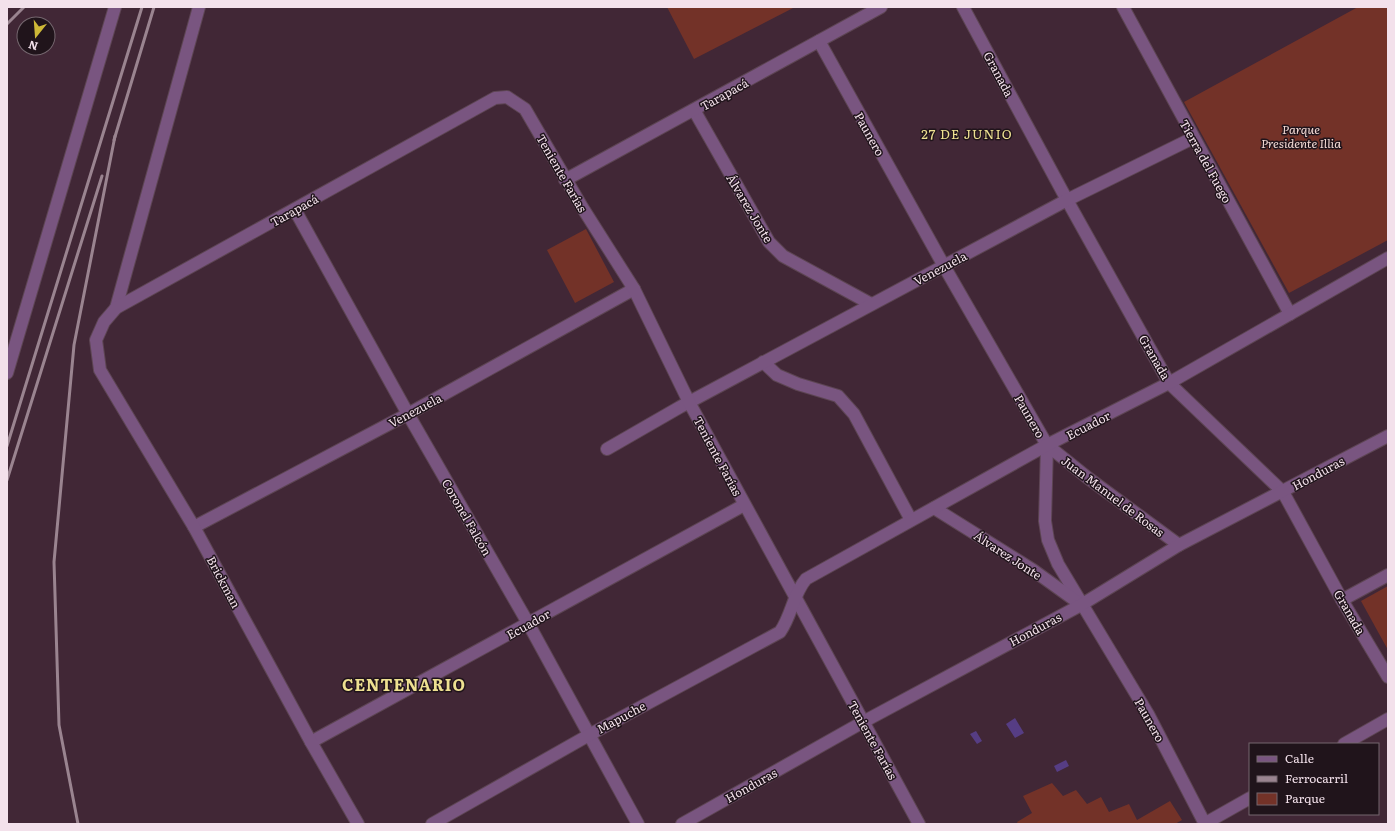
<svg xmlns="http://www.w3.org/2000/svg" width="1395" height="831" font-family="Literata,serif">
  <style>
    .green { fill: #733228 }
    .water { fill: #563d84 }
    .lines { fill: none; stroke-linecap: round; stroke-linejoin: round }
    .minor-casing { stroke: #5d4553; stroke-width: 14 }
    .minor { stroke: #795580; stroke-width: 12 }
    .rail { stroke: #9a8490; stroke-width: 3 }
    .labels { text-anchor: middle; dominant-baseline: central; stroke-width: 3; stroke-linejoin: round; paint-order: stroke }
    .street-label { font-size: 12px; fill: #f3e1eb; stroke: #20141b }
    .park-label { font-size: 12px; font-style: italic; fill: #f4dad5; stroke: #20141b }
    .neighbourhood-label { font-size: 13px; letter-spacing: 1px; fill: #eee091; stroke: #20141b }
    .district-label { font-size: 16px; font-weight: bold; letter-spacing: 1px; fill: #eee091; stroke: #20141b }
  </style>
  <rect width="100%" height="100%" fill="#412736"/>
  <g class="green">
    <polygon points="667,7 795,7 694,59"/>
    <polygon points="1358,7 1388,7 1388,240 1289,293 1184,102"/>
    <polygon points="586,229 614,282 575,303 547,250"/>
    <polygon points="1388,586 1388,650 1361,601"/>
    <polygon points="1052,783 1063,796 1076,790 1087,804 1101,797 1109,812 1129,804 1137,820 1170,801 1182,820 1175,824 1018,824 1017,822 1032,813 1023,796"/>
  </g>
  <g class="water">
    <polygon points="1015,718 1024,733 1015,738 1006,724"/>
    <polygon points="976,731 982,741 977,744 970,734"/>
    <polygon points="1066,760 1069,766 1057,772 1054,766"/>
  </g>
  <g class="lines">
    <defs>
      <g id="minor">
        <polyline points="963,7 1067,200 1169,383 1283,492 1342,600 1388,677"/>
        <polyline points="1123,7 1290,314"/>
        <polyline points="819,41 944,266 1047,445 1045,521 1048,540 1058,564 1148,714 1205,824"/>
        <polyline points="694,110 769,242 783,256 871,304"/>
        <polyline points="565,180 881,7"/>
        <polyline points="295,210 408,414 528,623 638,824"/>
        <polyline points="116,308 199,7"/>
        <polyline points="763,362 777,375 798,384 838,396 854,414 911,520"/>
        <polyline points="7,373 115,7"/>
        <polyline points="1047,445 1088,478 1179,545"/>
        <polyline points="607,449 680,407 1067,200 1193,138"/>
        <polyline points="934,508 1033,570 1076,601"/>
        <polyline points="194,527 408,414 634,289"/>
        <polyline points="1342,600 1388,575"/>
        <polyline points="311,742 744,505"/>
        <polyline points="1344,744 1388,719"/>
        <polyline points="358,824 311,742 194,527 100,370 96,340 104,322 116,308 495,98 507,97 525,109 582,207 634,289 689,402 919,824"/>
        <path d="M432 824 589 735 780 632C792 615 793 594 806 579L1047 445 1169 383 1388 258"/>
        <polyline points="682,824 863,722 1081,605 1179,545 1388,436"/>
        <polyline points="1204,824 1250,798"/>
      </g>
    </defs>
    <use href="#minor" class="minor-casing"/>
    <use href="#minor" class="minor"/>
    <g class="rail">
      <polyline points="7,24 24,7"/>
      <polyline points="114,140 154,7"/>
      <polyline points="7,446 142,7"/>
      <polyline points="7,480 102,176"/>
      <polyline points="78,824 59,725 54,562 74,345 115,136"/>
    </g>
  </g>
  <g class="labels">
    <g class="street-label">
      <text transform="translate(999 74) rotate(62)">Granada</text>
      <text transform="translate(724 94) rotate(-29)">Tarapacá</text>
      <text transform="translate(870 134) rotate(61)">Paunero</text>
      <text transform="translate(1206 161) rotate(61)">Tierra del Fuego</text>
      <text transform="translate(562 173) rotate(60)">Teniente Farías</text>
      <text transform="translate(750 208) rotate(59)">Álvarez Jonte</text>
      <text transform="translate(294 210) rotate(-29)">Tarapacá</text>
      <text transform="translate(940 268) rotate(-28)">Venezuela</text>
      <text transform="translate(1155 357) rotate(60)">Granada</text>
      <text transform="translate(415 410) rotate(-28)">Venezuela</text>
      <text transform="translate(1030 416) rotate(60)">Paunero</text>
      <text transform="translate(1088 425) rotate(-27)">Ecuador</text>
      <text transform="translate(718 456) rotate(62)">Teniente Farías</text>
      <text transform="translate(1318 473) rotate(-28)">Honduras</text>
      <text transform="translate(1113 496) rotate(37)">Juan Manuel de Rosas</text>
      <text transform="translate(467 517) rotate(60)">Coronel Falcón</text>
      <text transform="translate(1008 555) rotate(33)">Álvarez Jonte</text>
      <text transform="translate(224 582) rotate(62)">Brickman</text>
      <text transform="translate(1350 612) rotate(60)">Granada</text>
      <text transform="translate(528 624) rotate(-29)">Ecuador</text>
      <text transform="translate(1035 629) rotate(-28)">Honduras</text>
      <text transform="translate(621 717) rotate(-28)">Mapuche</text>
      <text transform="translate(1150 720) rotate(61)">Paunero</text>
      <text transform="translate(873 740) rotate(61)">Teniente Farías</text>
      <text transform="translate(751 785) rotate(-29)">Honduras</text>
    </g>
    <g class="park-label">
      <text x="1301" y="129">Parque<tspan x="1301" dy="14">Presidente Illia</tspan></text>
    </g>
    <g class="neighbourhood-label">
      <text x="967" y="133">27 DE JUNIO</text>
    </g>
    <g class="district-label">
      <text x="404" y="684">CENTENARIO</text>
    </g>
  </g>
  <rect width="1395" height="831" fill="none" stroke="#f3e1eb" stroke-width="16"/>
  <rect x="1249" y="743" width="130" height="72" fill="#20141b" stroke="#74666e"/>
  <rect x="1257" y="756" width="20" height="6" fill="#795580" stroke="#74666e"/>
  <text x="1285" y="763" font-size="12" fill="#f3e1eb">Calle</text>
  <rect x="1257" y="776" width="20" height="6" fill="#9a8490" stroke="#74666e"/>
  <text x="1285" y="783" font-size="12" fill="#f3e1eb">Ferrocarril</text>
  <rect x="1257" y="793" width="20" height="12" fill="#733228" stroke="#74666e"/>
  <text x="1285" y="803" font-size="12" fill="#f3e1eb">Parque</text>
  <g transform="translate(36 36) rotate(197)"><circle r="19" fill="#20141b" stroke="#74666e"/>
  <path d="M0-3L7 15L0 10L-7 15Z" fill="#ceb837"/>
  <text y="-6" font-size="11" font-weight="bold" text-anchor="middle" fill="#f3e1eb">N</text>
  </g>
</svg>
